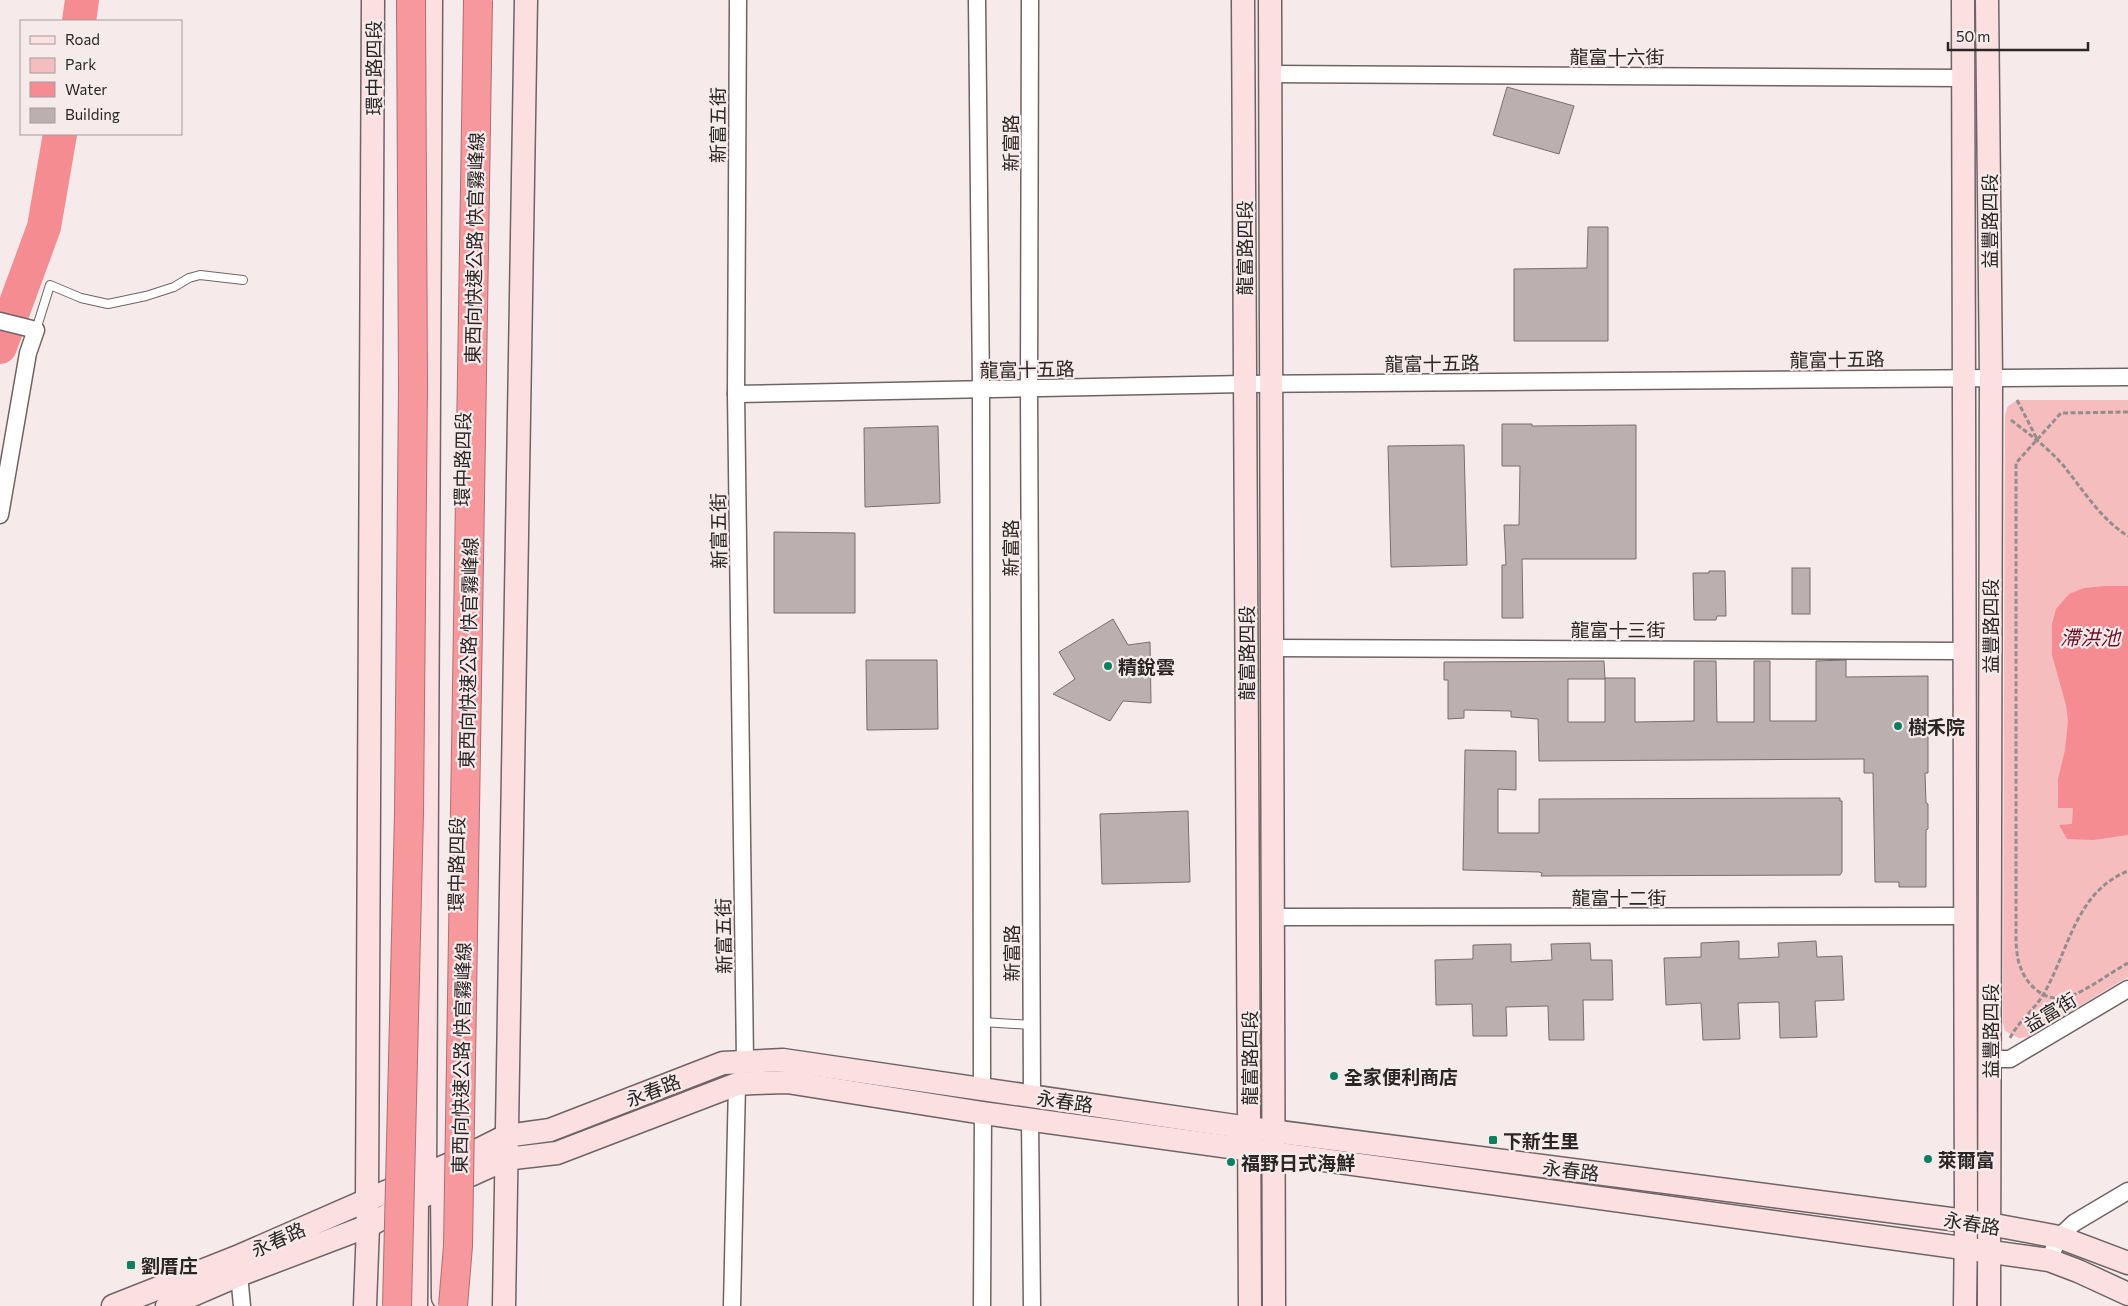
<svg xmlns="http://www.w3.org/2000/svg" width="2128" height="1306" font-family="Commissioner,'Noto Sans TC',sans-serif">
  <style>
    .green { fill: #f5bdbe }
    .water { fill: #f58c92 }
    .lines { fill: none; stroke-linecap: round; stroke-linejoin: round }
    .river { stroke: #f58c92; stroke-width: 34 }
    .building { fill: #bbafaf; stroke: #796f6f }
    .lane-casing { stroke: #6e6464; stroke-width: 10 }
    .street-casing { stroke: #6e6464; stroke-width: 19 }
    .secondary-casing { stroke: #6e6464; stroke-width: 25 }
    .path { stroke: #958d8d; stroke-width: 3; stroke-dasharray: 5 2.5; stroke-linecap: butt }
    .lane { stroke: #fff; stroke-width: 8 }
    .street { stroke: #fff; stroke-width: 16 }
    .secondary { stroke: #fce0e1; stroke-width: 22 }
    .highway-bridge-casing { stroke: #af7073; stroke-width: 30; stroke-linecap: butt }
    .highway-bridge { stroke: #f6989c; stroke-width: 28 }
    .poi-dot { fill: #078160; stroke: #f6eaea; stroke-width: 2 }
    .labels { text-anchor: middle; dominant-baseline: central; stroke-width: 4.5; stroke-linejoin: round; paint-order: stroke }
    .street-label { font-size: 19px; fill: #2a2626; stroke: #f6eaea }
    .poi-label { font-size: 19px; font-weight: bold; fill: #2a2626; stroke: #f6eaea; text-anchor: start }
    .water-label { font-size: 20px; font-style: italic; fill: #6a0c1f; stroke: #f6eaea }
  </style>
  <rect width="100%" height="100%" fill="#f6eaea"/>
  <polygon class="green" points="2017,400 2128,400 2128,977 2028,1037 2019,1038 2005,1031 2003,1023 2005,416 2007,407"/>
  <polygon class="water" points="2105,586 2128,586 2128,835 2093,840 2067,839 2059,825 2072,824 2073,808 2058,808 2058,779 2065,750 2068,721 2066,705 2052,655 2052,624 2056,609 2069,594 2084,588"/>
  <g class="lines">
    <g class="river">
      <polyline points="79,21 82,0"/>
      <polyline points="0,347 44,227 60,134"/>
    </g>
  </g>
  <g class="building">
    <polygon points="1507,87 1574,106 1559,154 1493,135"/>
    <polygon points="1588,227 1608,227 1608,341 1514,341 1514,269 1587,268"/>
    <polygon points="1502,424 1532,424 1532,426 1636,425 1636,559 1522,559 1523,618 1502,618 1502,565 1506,565 1504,525 1519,525 1520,466 1502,466"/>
    <polygon points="938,426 940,503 865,507 864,428"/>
    <polygon points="1464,445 1467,565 1391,567 1388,446"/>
    <polygon points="774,532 855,533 855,613 774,613"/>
    <rect x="1792" y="568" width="18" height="46"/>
    <polygon points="1709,571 1725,571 1726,616 1717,616 1716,620 1694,620 1693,573 1709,573"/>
    <polygon points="1113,619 1128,645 1150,642 1151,703 1123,701 1110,721 1053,694 1075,679 1059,652"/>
    <polygon points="866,660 937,660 938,729 867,730"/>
    <polygon points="1846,660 1846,677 1928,676 1928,773 1925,773 1926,803 1928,804 1928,829 1926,830 1926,887 1899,887 1899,882 1875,882 1873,773 1864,773 1864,759 1539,761 1538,719 1511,717 1511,711 1464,710 1464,718 1448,719 1448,680 1444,680 1444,662 1604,661 1605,679 1568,679 1568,722 1605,722 1605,678 1635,678 1635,722 1694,721 1694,661 1716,661 1717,722 1754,722 1754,661 1770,661 1770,721 1816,721 1816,661"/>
    <polygon points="1465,750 1516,751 1516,790 1498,789 1498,833 1539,833 1539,799 1840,798 1840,801 1842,801 1842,872 1840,875 1541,876 1542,873 1539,872 1463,870"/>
    <polygon points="1188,811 1190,882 1102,884 1100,814"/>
    <polygon points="1739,941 1739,959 1779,957 1778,943 1816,941 1817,957 1842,956 1844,1000 1815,1001 1817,1037 1780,1038 1779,1002 1738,1003 1740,1039 1703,1040 1701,1003 1666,1005 1664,958 1701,957 1701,943"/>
    <polygon points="1590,943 1591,960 1612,960 1613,1000 1583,1000 1584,1040 1549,1040 1548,1006 1506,1007 1507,1036 1473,1036 1472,1004 1436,1005 1435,960 1473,959 1473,945 1511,944 1511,962 1552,960 1551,944"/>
  </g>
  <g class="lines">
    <defs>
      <g id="lane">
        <polyline points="36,330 50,285 81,298 108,304 146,296 174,287 189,278 200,275 243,280"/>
        <polyline points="982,1022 1032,1025"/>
      </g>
      <g id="street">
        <polyline points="738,0 736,394 745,1061"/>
        <polyline points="977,0 981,389 982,1088"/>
        <polyline points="1030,0 1029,389 1032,1096"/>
        <polyline points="1270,74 1964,78"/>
        <polyline points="0,321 36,330 28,353 0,515"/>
        <polyline points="736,394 1244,384 2128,377"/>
        <polyline points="1272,648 1963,651"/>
        <polyline points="1273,917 1965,916"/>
        <polyline points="1990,1059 2010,1059 2128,989"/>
        <polyline points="1030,1120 1032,1306"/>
        <polyline points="2049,1260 2059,1237 2074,1223 2128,1191"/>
        <polyline points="238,1264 242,1306"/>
        <polyline points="732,1306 737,1084"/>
        <polyline points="982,1306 983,1113"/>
      </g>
      <g id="secondary">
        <polyline points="1243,0 1250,1306"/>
        <polyline points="1270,0 1274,1306"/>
        <polyline points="1963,0 1966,1222 1965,1306"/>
        <polyline points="1987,0 1991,379 1989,1306"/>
        <polyline points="443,1298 442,1189 446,1178"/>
        <polyline points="113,1306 237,1257 452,1163 506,1136 550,1130 723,1063 783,1060 1249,1128 1989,1224 2059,1237 2128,1263"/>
        <polyline points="167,1306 239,1275 368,1226 417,1199 506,1159 557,1153 737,1084 754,1083 787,1082 983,1113 2049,1260 2078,1271 2128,1294"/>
        <polyline points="365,1306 368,1226 367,1200 373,0"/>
        <polyline points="416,1306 417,1199 425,1175 431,0"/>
        <polyline points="504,1306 526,0"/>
      </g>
    </defs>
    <use href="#lane" class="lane-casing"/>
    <use href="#street" class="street-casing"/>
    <use href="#secondary" class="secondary-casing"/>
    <g class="path">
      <polyline points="2017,400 2037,439"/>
      <path d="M2128 412 2061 413 2016 463V943C2017 950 2017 959 2020 966 2027 987 2048 1005 2071 996 2089 989 2110 973 2128 963"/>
      <path d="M2011 420C2029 434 2047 447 2062 464 2082 488 2100 519 2128 536"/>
      <path d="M2010 1038C2018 1022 2034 1010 2043 995 2069 951 2075 892 2128 871"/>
    </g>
    <use href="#lane" class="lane"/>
    <use href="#street" class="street"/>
    <use href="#secondary" class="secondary"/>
    <defs>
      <g id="highway-bridge">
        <polyline points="397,1306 409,813 413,385 411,0"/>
        <polyline points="453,1306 458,1246 478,0"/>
      </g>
    </defs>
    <use href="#highway-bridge" class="highway-bridge-casing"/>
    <use href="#highway-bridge" class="highway-bridge"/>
  </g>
  <g class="poi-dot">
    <circle cx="1108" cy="666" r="5"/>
    <circle cx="1898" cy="726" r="5"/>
    <circle cx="1334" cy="1076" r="5"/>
    <rect x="1488" y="1135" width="10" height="10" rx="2.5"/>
    <circle cx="1928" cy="1159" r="5"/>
    <circle cx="1231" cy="1162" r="5"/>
    <rect x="126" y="1260" width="10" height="10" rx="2.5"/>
  </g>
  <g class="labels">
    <g class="street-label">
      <text x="1617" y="56">龍富十六街</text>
      <text transform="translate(373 68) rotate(-90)">環中路四段</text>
      <text transform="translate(717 125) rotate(-90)">新富五街</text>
      <text transform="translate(1010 143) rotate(-90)">新富路</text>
      <text transform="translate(1989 221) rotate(-90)">益豐路四段</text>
      <text transform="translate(474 248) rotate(-89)">東西向快速公路 快官霧峰線</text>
      <text transform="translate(1244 248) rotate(-90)">龍富路四段</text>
      <text transform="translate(1837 359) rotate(-1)">龍富十五路</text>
      <text transform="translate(1432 363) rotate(-1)">龍富十五路</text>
      <text transform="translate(1027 369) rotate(-1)">龍富十五路</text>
      <text transform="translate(462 459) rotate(-89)">環中路四段</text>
      <text transform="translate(718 531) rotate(-91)">新富五街</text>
      <text transform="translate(1010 548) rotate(-90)">新富路</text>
      <text transform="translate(1990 626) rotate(-90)">益豐路四段</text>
      <text x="1618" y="629">龍富十三街</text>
      <text transform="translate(468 653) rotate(-89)">東西向快速公路 快官霧峰線</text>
      <text transform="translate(1246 653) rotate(-90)">龍富路四段</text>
      <text transform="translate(456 864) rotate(-89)">環中路四段</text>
      <text x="1619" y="897">龍富十二街</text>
      <text transform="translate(723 936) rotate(-91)">新富五街</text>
      <text transform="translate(1011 953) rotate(-90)">新富路</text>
      <text transform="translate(2050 1012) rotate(-31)">益富街</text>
      <text transform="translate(1990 1031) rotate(-90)">益豐路四段</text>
      <text transform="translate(461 1058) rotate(-89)">東西向快速公路 快官霧峰線</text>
      <text transform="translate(1249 1058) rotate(-90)">龍富路四段</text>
      <text transform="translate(653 1090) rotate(-21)">永春路</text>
      <text transform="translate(1065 1101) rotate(8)">永春路</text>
      <text transform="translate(1571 1170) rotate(7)">永春路</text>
      <text transform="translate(1972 1223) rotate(9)">永春路</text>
      <text transform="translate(278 1239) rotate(-24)">永春路</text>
    </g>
    <g class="poi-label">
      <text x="1118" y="666">精銳雲</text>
      <text x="1908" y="726">樹禾院</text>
      <text x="1344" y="1076">全家便利商店</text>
      <text x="1503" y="1140">下新生里</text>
      <text x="1938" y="1159">萊爾富</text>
      <text x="1241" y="1162">福野日式海鮮</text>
      <text x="141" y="1265">劉厝庄</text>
    </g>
    <g class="water-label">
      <text x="2090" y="637">滯洪池</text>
    </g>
  </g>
  <rect x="20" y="20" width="162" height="115" fill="#f6eaea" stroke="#a49c9c"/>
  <rect x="30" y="36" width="25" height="8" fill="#fce0e1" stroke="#a49c9c"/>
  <text x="65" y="45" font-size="15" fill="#2a2626">Road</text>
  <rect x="30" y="58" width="25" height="15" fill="#f5bdbe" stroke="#a49c9c"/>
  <text x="65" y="70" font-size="15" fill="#2a2626">Park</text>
  <rect x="30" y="82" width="25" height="15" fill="#f58c92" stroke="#a49c9c"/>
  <text x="65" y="95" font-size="15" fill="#2a2626">Water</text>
  <rect x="30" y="108" width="25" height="15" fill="#bbafaf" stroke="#a49c9c"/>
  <text x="65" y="120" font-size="15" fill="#2a2626">Building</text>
  <path d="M1948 42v8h140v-8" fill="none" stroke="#2a2626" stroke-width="2.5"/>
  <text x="1956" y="42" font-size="15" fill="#2a2626" stroke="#f6eaea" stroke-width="4" paint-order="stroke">50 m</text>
</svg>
